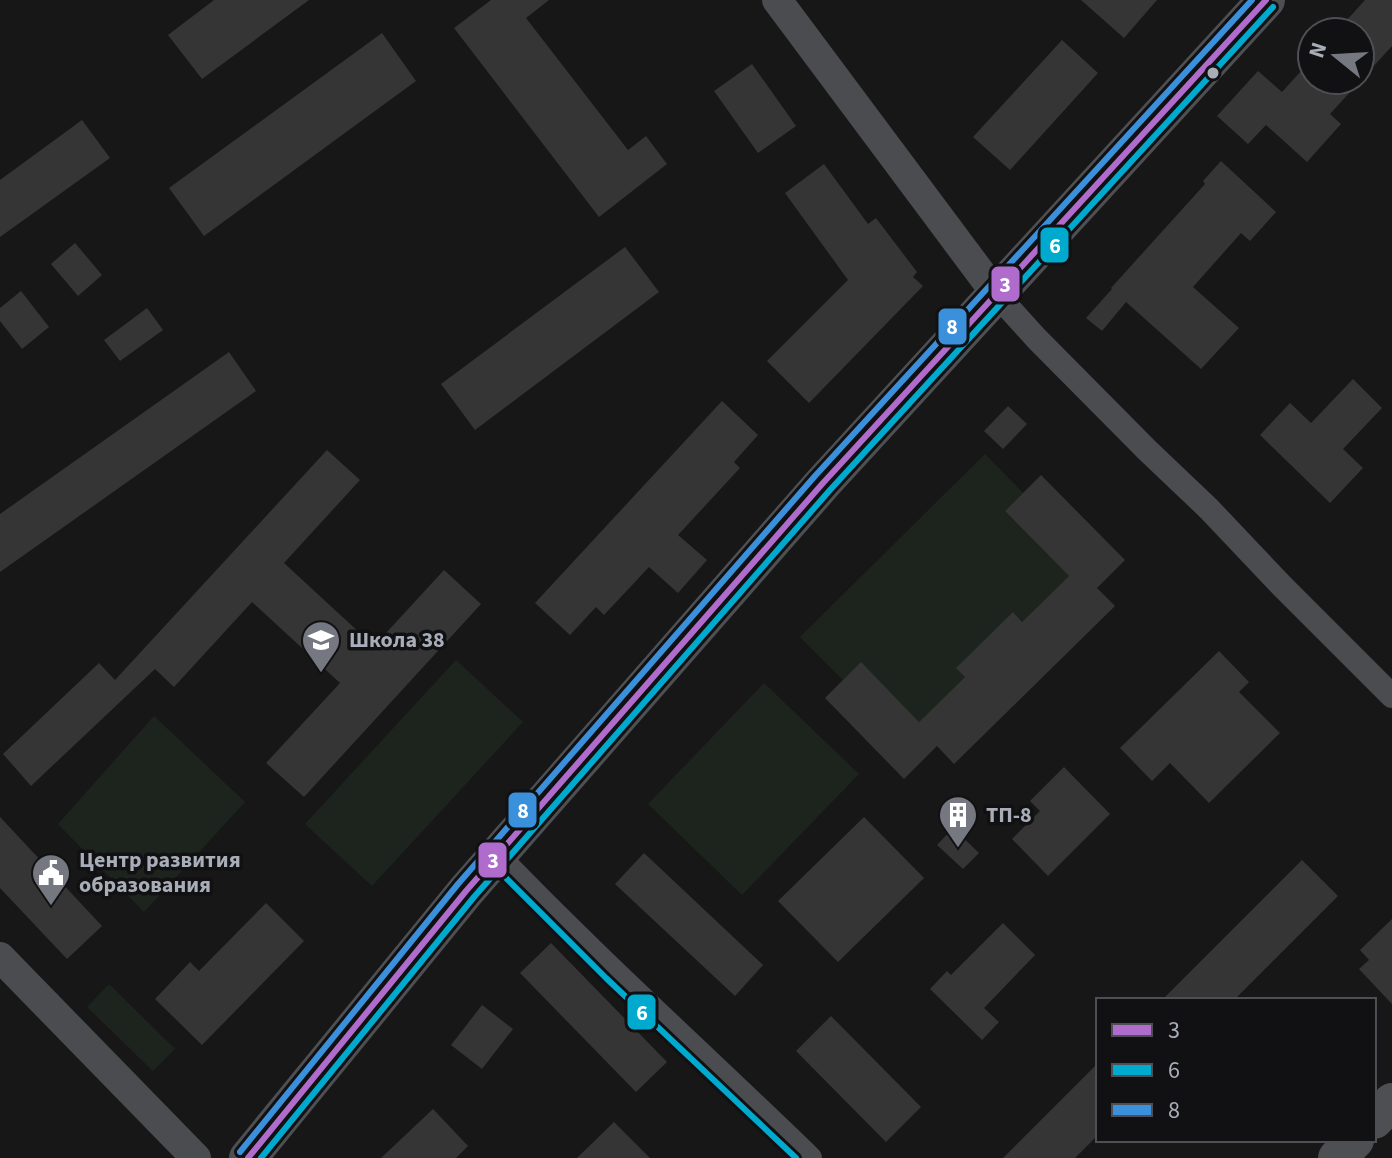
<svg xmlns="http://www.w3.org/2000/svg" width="1392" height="1158" font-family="'Source Sans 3',sans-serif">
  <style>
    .green { fill: #1d241e }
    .building { fill: #353536 }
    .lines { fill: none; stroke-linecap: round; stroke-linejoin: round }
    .minor { stroke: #4b4c50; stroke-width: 24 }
    .tertiary { stroke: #4b4c50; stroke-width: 30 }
    .primary { stroke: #4d4f52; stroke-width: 38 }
    .bus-1-casing { stroke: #111113; stroke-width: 12 }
    .bus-2-casing { stroke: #111113; stroke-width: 12 }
    .bus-3-casing { stroke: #111113; stroke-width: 12 }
    .bus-1 { stroke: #b06ccc; stroke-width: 6 }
    .bus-2 { stroke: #00a9ce; stroke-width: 6 }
    .bus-3 { stroke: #3a90db; stroke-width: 6 }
    .bus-dot { fill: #a8adb8; stroke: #111113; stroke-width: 3 }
    .labels { text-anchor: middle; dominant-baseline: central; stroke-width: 7; stroke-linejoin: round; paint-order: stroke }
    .poi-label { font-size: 22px; font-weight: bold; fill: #a8adb8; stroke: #111113; text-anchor: start }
    .line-badge { stroke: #111113; stroke-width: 3 }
    .badge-label { font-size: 22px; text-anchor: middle; font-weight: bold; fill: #fff }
  </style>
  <rect width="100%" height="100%" fill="#171717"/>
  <g class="green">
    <polygon points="985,454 1023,493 1005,511 1069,576 1022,622 1013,612 957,668 965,677 919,722 861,663 843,680 800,637"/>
    <polygon points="456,660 523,722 372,886 305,824"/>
    <polygon points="764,683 859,774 742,895 648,804"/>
    <polygon points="154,716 245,802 144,912 58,824"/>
    <polygon points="109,984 175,1049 153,1071 87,1007"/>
  </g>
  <g class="building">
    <polygon points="214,0 309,0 202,79 168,35"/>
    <polygon points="491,0 549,0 526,18 628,150 646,136 667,164 599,217 454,28"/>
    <polygon points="1081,0 1157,0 1124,38"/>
    <polygon points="1365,0 1392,0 1392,46 1330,114 1341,124 1307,162 1266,125 1248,144 1217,116 1258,71 1282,92 1312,59 1312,80 1360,80 1360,32 1336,32"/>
    <polygon points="382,33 416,81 204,236 169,188"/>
    <polygon points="1062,40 1098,73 1010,170 973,137"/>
    <polygon points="752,64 796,126 758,153 714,91"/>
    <polygon points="82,120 110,158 0,237 0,180"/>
    <polygon points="1221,161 1276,212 1250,241 1241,233 1193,287 1239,328 1201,369 1126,302 1102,331 1086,318 1112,289 1111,288 1205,184 1203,181"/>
    <polygon points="824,164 868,224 876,218 917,272 913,277 923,286 809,403 767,361 848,280 785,193"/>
    <polygon points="75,243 102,275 78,296 51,264"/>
    <polygon points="625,247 659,292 475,430 441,384"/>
    <polygon points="21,291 49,327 22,349 0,321 0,308"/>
    <polygon points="147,308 163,330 120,361 104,340"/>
    <polygon points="229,352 256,391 0,572 0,514"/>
    <polygon points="1353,379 1382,408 1343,449 1363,468 1330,503 1260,435 1290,403 1311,423"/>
    <polygon points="722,401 758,435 734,462 740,468 678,535 707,560 678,593 649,567 604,615 596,607 570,635 535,603"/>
    <polygon points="1008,406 1027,424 1003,449 984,431"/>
    <polygon points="327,450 360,480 284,563 374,646 444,570 481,604 304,797 266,763 340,683 252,602 174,687 155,669 31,786 3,754 99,663 115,680"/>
    <polygon points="1041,475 1125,560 1097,588 1115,606 954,764 937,746 904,779 825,698 861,662 919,722 965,677 956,668 1013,612 1022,622 1069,576 1005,511"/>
    <polygon points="1219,651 1249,682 1239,692 1280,733 1209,803 1170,763 1152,781 1120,748"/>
    <polygon points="1064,767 1110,814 1048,876 1012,839 1040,811 1030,801"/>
    <polygon points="0,817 102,926 67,959 0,888"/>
    <polygon points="864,817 924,878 838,962 778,901"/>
    <polygon points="953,828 979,853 963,869 937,845"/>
    <polygon points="644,853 763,965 735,996 615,884"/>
    <polygon points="1302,860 1338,896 1234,1000 1162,1000"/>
    <polygon points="266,903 304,941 202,1045 155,999 190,962 199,971"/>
    <polygon points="1392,919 1392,1004 1359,969 1369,960 1360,950"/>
    <polygon points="1003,923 1035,955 984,1008 999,1022 982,1040 930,989 947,971 951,975"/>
    <polygon points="551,943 667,1062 636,1092 520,973"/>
    <polygon points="482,1005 513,1029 482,1069 451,1045"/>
    <polygon points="831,1016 921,1107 886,1142 796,1051"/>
    <polygon points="1098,1063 1098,1135 1075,1158 1003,1158"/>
    <polygon points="433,1109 468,1146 456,1158 381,1158"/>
    <polygon points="614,1122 650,1158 577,1158"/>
  </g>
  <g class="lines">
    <g class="minor">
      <polyline points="997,295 1036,338 1147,450 1209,509 1282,586 1392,696"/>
      <path d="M498 856C598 960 706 1057 810 1158"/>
    </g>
    <g class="tertiary">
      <polyline points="777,0 997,295"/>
      <polyline points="0,957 196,1158"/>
    </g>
    <g class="primary">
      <polyline points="1374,1120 1392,1102"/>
      <polyline points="248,1158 466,891 823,483 1266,0"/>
      <polyline points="1337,1158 1355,1140"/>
    </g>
    <defs>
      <polyline id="bus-1" points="248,1158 466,891 823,483 1266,0"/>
      <g id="bus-2">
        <polyline points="491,863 606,978 796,1158"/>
        <polyline points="261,1158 474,897 830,490 1273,7"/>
      </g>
      <polyline id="bus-3" points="240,1152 458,884 815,476 1252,0"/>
    </defs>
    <use href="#bus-1" class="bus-1-casing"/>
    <use href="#bus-2" class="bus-2-casing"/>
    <use href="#bus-3" class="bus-3-casing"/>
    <use href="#bus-1" class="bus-1"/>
    <use href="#bus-2" class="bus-2"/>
    <use href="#bus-3" class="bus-3"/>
  </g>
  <defs>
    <symbol id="school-pin" viewBox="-11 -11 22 30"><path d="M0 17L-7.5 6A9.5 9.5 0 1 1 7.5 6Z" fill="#757880" stroke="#111113"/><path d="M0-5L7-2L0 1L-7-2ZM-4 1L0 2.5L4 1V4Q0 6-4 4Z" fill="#fff"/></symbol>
    <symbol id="building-pin" viewBox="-11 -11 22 30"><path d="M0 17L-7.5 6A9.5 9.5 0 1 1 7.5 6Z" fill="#757880" stroke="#111113"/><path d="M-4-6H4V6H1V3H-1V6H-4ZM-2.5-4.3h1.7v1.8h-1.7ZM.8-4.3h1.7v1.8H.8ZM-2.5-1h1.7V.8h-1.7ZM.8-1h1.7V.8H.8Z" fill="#fff"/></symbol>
    <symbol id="civic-pin" viewBox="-11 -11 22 30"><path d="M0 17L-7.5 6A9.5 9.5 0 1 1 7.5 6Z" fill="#757880" stroke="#111113"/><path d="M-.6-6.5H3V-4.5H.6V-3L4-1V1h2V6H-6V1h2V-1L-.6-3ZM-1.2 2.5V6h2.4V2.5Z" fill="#fff"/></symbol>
  </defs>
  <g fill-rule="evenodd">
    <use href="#school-pin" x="299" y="618" width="44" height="60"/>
    <use href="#building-pin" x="936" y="793" width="44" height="60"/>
    <use href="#civic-pin" x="29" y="851" width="44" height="60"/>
  </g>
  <circle class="bus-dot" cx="1213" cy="73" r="7"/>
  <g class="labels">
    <g class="poi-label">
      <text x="349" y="640">Школа 38</text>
      <text x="986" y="815">ТП-8</text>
      <text x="79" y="860">Центр развития<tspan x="79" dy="25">образования</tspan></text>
    </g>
  </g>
  <g class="line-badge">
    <rect x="1039" y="226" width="31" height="38" rx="8" fill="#00a9ce"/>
    <rect x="990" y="265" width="31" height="38" rx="8" fill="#b06ccc"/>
    <rect x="937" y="307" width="31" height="39" rx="8" fill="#3a90db"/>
    <rect x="507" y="791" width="31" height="38" rx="8" fill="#3a90db"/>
    <rect x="477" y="841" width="31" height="38" rx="8" fill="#b06ccc"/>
    <rect x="626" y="993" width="31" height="38" rx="8" fill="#00a9ce"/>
  </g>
  <g class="badge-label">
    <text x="1055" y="253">6</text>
    <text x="1005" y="292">3</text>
    <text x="952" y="334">8</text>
    <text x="523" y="818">8</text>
    <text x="493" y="868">3</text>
    <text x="642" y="1020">6</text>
  </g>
  <rect x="1096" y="998" width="280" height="144" fill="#111113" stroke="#4d4f55" stroke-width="2"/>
  <rect x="1112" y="1024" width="40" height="12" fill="#b06ccc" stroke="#4d4f55" stroke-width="2"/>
  <text x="1168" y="1038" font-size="24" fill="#a8adb8">3</text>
  <rect x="1112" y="1064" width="40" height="12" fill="#00a9ce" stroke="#4d4f55" stroke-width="2"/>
  <text x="1168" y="1078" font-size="24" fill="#a8adb8">6</text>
  <rect x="1112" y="1104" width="40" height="12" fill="#3a90db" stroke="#4d4f55" stroke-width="2"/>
  <text x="1168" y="1118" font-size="24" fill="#a8adb8">8</text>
  <g transform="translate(1336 56) rotate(288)"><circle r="38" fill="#111113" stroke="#4d4f55" stroke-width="2"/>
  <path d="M0-6L14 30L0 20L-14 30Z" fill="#757880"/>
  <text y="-12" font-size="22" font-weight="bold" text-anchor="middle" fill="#a8adb8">N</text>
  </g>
</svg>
